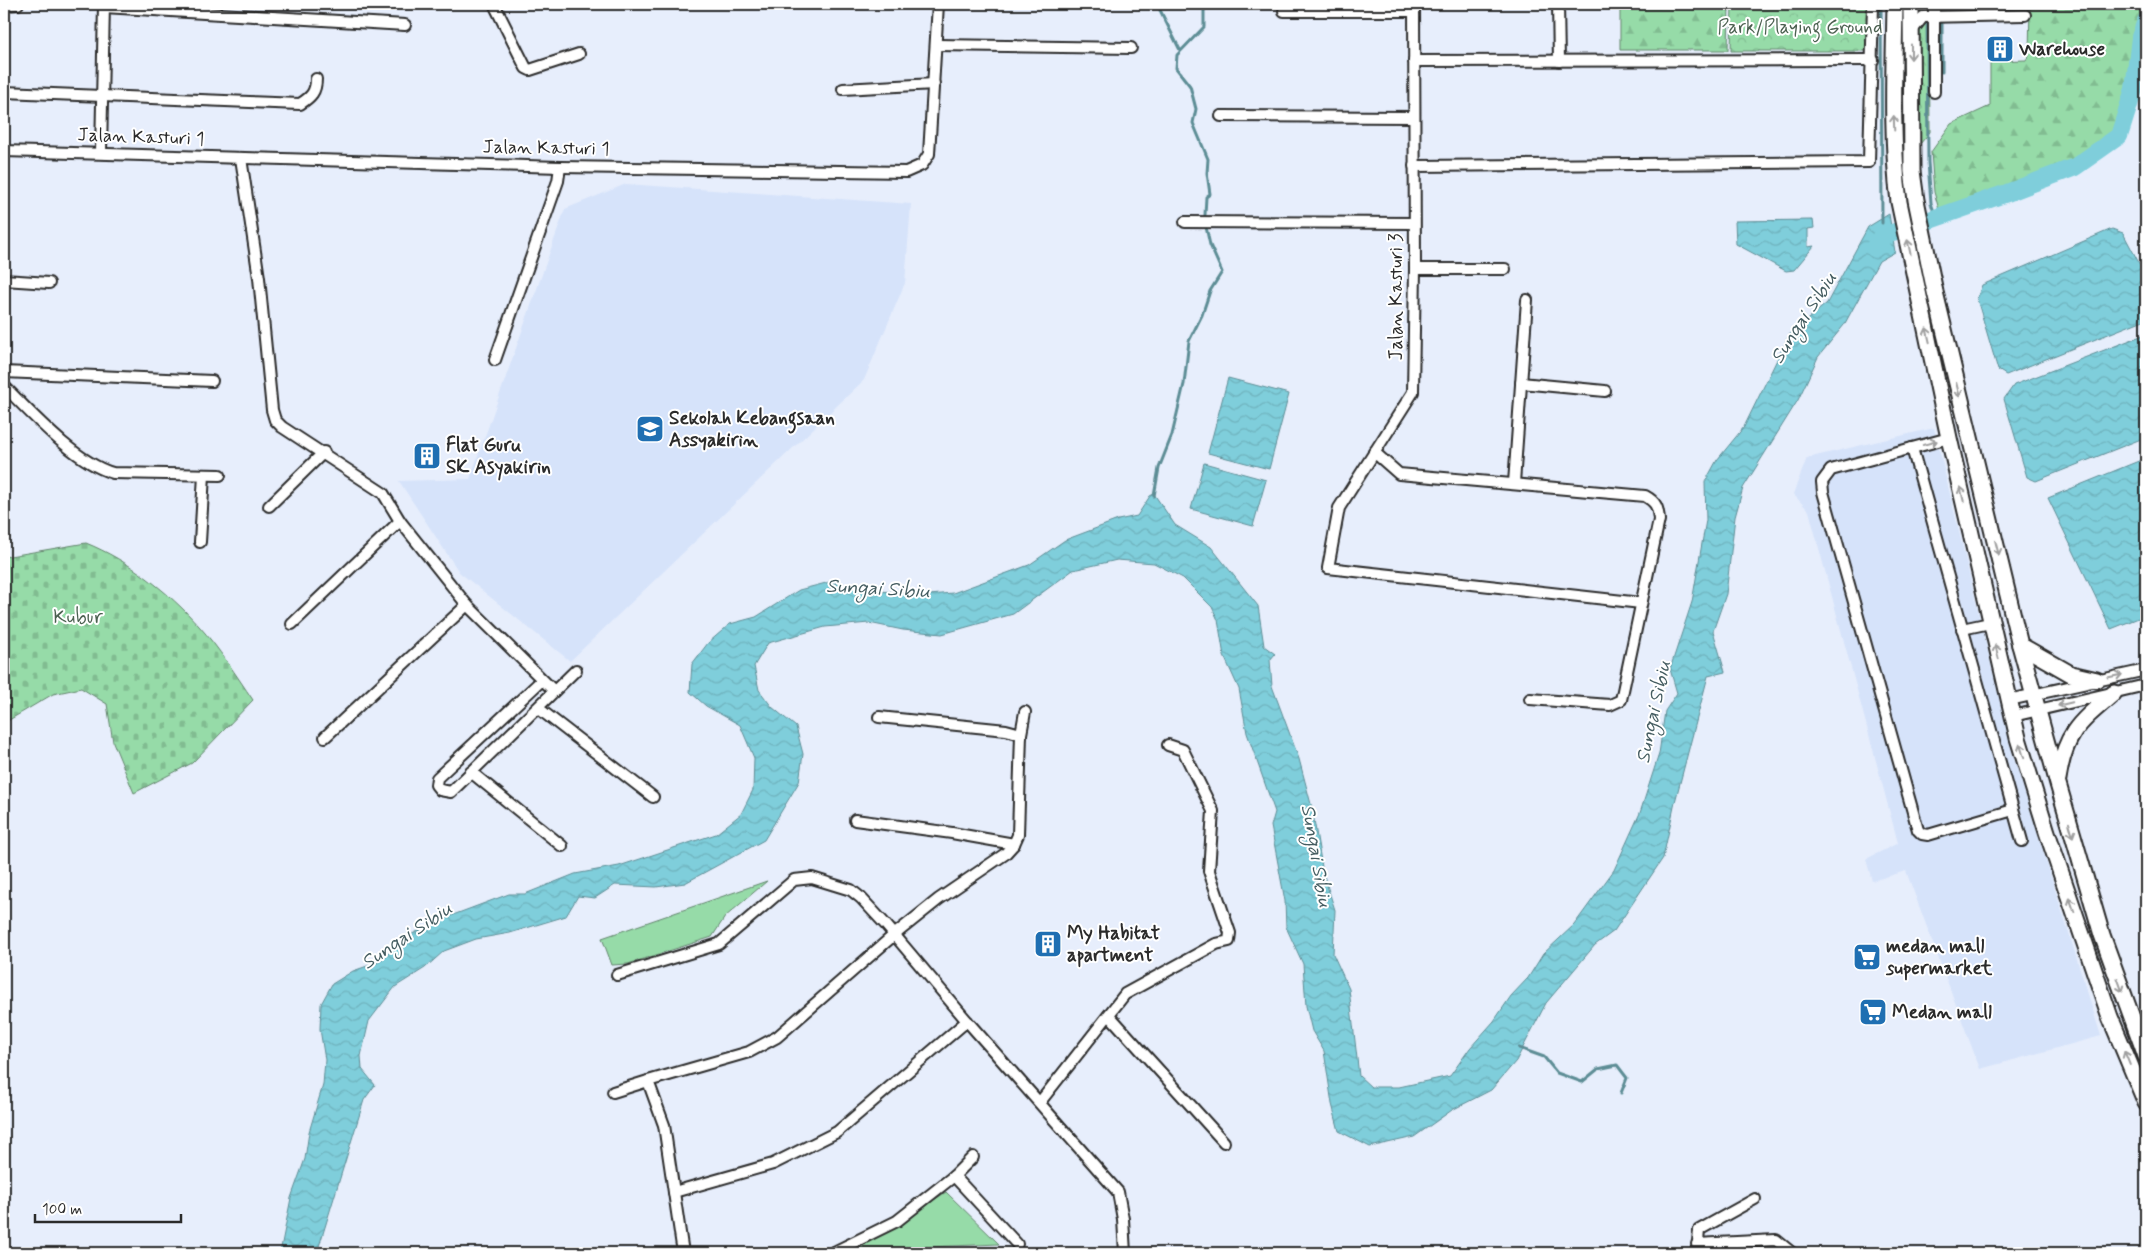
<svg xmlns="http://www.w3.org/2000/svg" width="2150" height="1257" font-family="Mynerve,sans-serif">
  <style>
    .built { fill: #d6e3fa }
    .green { fill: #96dba8; stroke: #60836a }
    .forest { fill: url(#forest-firs); stroke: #60836a }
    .cemetery { fill: url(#cemetery-stones); stroke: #60836a }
    .park { fill: url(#park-crowns); stroke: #60836a }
    .water { fill: url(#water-waves); stroke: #5d8d95 }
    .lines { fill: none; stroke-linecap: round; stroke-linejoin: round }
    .stream { stroke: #5d8d95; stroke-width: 3 }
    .river { stroke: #7fcedb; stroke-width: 18 }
    .street-casing { stroke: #2b2b2b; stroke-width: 14 }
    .secondary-casing { stroke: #2b2b2b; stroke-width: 19 }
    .street { stroke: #fff; stroke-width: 10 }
    .secondary { stroke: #fff; stroke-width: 15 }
    .oneway { stroke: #a0a0a0 }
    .labels { text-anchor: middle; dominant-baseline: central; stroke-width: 4; stroke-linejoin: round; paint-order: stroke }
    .park-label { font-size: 19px; fill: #4b6050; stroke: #fff }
    .poi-label { font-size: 19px; font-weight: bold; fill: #2b2b2b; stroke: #fff; text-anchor: start }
    .street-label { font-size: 19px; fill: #2b2b2b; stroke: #fff }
    .water-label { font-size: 20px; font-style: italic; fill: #445c60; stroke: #fff }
  </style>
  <defs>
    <pattern id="forest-firs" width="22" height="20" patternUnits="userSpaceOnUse" patternTransform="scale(1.25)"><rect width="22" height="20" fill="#96dba8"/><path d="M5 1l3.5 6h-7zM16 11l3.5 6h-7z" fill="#81bc91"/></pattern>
    <pattern id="cemetery-stones" width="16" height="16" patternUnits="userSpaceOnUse" patternTransform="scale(1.25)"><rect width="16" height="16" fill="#96dba8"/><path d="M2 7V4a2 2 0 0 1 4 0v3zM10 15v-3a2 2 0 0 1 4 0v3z" fill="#81bc91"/></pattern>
    <pattern id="park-crowns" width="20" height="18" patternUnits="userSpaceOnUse" patternTransform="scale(1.25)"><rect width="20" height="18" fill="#96dba8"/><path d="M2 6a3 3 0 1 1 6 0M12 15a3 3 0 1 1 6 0" fill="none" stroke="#81bc91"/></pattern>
    <pattern id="water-waves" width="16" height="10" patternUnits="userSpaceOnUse" patternTransform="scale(1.25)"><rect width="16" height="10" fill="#7fcedb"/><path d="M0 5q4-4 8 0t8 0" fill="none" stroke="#6eb1bc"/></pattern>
  </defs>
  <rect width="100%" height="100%" fill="#e7eefc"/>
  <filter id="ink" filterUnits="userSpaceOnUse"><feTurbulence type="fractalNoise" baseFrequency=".02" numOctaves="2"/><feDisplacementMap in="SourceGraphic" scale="10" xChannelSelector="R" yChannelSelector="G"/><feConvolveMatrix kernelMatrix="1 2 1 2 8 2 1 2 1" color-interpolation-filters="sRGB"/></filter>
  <g filter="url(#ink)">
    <g class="built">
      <polygon points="626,184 911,204 905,283 864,380 570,661 459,572 399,481 470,479 565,209"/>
      <polygon points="1934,428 2013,755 2101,1036 1980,1069 1906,871 1872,881 1866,859 1898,843 1809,511 1793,494 1807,458"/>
    </g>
    <g class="green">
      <polygon points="767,881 725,917 712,937 628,964 612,965 602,938"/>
      <polygon points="946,1192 999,1244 857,1250"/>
    </g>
    <g class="forest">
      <polygon points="1620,4 1729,4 1728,50 1620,50"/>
      <polygon points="2030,4 2146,4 2137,32 2130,85 2114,132 2074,161 1940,213 1934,192 1931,152 1951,124 1990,106 1990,61 2026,60 2029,55"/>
    </g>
    <path class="cemetery" d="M86 543C128 560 169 592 199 626 219 648 236 675 253 700L192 763 134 793 113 742 107 704 81 688 53 694 4 723V557Z"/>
    <g class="park">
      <polygon points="1732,4 1869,4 1869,51 1731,51"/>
      <polygon points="1919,4 1929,4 1930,132 1920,144"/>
    </g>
    <g class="water">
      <polygon points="1889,214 1895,252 1879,261 1844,325 1818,357 1798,400 1743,488 1735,517 1726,594 1713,631 1725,672 1708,676 1675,802 1663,858 1614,931 1595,945 1546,1003 1516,1061 1491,1090 1452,1110 1414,1137 1370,1147 1339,1131 1332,1104 1324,1051 1312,1031 1306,1006 1303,964 1286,927 1285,901 1271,826 1275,812 1247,733 1239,689 1224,656 1218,620 1212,607 1183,578 1154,563 1117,560 1073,570 1013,614 942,634 903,630 869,623 825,627 768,643 754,666 759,690 772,707 796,727 803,754 799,782 764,840 685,883 656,887 615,885 595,898 578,896 566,916 510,933 476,939 444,951 425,968 395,987 369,1021 361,1056 362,1069 375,1085 364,1100 317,1253 280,1253 291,1198 305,1159 309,1132 323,1085 325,1060 320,1029 321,1004 332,984 353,971 379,962 408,936 445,918 509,894 525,894 575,874 619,866 716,834 741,814 753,790 754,758 740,725 706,706 690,692 692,664 708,643 730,624 756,617 799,590 830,582 869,591 905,592 929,595 953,593 1029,565 1065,540 1118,520 1137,516 1150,496 1154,494 1175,525 1211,547 1258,606 1264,646 1275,654 1270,660 1272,686 1299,759 1312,808 1323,873 1335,910 1333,954 1349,989 1359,1076 1371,1087 1399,1087 1450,1076 1470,1048 1494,1021 1511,996 1528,978 1543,954 1574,925 1614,870 1640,813 1659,754 1665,711 1677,693 1670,669 1692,602 1706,520 1705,482 1717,460 1744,427 1789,335 1827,303 1868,227"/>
      <polygon points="1813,220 1814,228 1808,229 1808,247 1814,246 1794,270 1786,271 1736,244 1735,221"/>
      <polygon points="2112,229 2123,233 2146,276 2146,319 2006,375 1998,370 1977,299 1982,285"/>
      <polygon points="2146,334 2146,437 2036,481 2027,477 2004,399 2014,385"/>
      <polygon points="1228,378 1289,394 1269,469 1208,453"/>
      <polygon points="2146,458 2146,615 2111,629 2048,498"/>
      <polygon points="1204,463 1266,480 1253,526 1191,509"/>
    </g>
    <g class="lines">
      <g class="stream">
        <polyline points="1157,4 1180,50"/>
        <polyline points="1881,4 1882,223"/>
        <polyline points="1926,4 1927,9"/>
        <polyline points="1942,4 1942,8"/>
        <polyline points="1927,23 1928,162 1931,203 1936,218"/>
        <polyline points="1942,24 1942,72"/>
        <polyline points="1205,215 1206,197 1210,194 1207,173 1208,159 1193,123 1196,109 1190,86 1176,68 1177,55 1204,27 1204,10 1212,4"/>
        <polyline points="1154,496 1159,468 1172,435 1184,384 1189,341 1202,315 1210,291 1222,272 1210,245 1206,227"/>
        <polyline points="1519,1048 1544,1057 1557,1073 1582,1082 1598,1069 1617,1065 1627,1078 1621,1093"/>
      </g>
      <polyline class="river" points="1874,248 1881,237 2007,193 2075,167 2119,136 2134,89 2140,37 2146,21"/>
      <defs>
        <g id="street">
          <polyline points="494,4 526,68 530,70 579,54"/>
          <polyline points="1414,4 1415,269 1413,392 1339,508 1328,568 1641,603"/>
          <polyline points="1558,4 1559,61"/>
          <polyline points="1934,4 1934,92"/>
          <polyline points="4,5 18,4"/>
          <polyline points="104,7 405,25"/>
          <polyline points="1284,11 1414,11"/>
          <polyline points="1911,32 1923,17 2025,15"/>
          <polyline points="936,45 1131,48"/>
          <polyline points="1414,61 1873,60"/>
          <polyline points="843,89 934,84"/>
          <path d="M4 92 300 104C311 97 316 92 316 79"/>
          <polyline points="1221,116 1414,117"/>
          <polyline points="4,151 560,167 906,172 922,165 929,154 938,4"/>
          <polyline points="101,153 104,4"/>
          <polyline points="241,158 259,278 272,410 275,420 282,427 383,493 400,521 467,605 554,691"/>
          <polyline points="1414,166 1869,162 1873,4"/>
          <polyline points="1185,222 1414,223"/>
          <polyline points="1415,269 1505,269"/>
          <polyline points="4,280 49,283"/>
          <polyline points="495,360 558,181 560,167"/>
          <polyline points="4,372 212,381"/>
          <polyline points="1521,383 1605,391"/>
          <path d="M4 386C31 413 76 463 113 473L220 475"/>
          <polyline points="1949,438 1831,470 1822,482 1823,492 1918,830 1922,834 1928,835 2013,810"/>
          <polyline points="1912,448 2022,841"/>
          <path d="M1374 452 1399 474 1645 496C1656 502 1658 507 1659 520L1621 700 1610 705 1530 699"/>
          <polyline points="1514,483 1527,300"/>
          <polyline points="269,506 324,452"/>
          <polyline points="200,542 204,475"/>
          <polyline points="292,624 400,521"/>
          <polyline points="1962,629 1990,623"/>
          <polyline points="542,680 437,778 436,785 440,790 451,792 576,670"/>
          <polyline points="2009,700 2146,670"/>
          <polyline points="538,708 653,797"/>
          <polyline points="2013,716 2146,685"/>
          <polyline points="879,717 1006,730 1021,734"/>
          <polyline points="325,737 467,605"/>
          <polyline points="471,772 562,846"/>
          <polyline points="855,820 952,833 1014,844"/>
          <polyline points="617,975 719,944 794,880 812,878 851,890 861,898 886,925 967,1021 1118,1192 1123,1219 1125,1253"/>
          <polyline points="1109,1015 1224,1142"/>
          <polyline points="613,1092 648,1081"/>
          <polyline points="1040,1102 1125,994 1216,944 1229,941 1230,933 1209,871 1213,811 1183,750 1168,745"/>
          <polyline points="954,1176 1017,1244"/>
          <polyline points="674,1192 773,1164 837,1132 967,1021"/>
          <polyline points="1697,1244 1776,1240 1792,1253"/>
          <polyline points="683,1253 664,1125 648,1081 749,1052 777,1037 894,935 939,899 1005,854 1014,844 1018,835 1021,734 1025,712"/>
          <polyline points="832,1253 897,1221 954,1176 973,1157"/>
          <polyline points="1697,1253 1699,1230 1755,1199"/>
        </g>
        <g id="secondary">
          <path d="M1895 4C1894 70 1891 137 1899 202L1949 438 2018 738 2047 832 2110 1017 2146 1103"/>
          <polyline points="1911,4 1912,171 1916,200 1935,292 2020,645 2058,784 2102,935 2146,1056"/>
          <polyline points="2020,645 2071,674 2097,680"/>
          <path d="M2058 779C2065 732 2080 722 2114 693"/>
        </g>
      </defs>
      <use href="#street" class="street-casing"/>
      <use href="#secondary" class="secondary-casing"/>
      <use href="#street" class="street"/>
      <use href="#secondary" class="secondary"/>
    </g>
    <defs><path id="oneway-shaft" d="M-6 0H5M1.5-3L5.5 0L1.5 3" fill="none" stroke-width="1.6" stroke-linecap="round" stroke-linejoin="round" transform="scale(1.25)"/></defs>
    <g class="oneway">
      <use href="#oneway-shaft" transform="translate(1911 52) rotate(90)"/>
      <use href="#oneway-shaft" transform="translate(1894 123) rotate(-92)"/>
      <use href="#oneway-shaft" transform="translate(1909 247) rotate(-102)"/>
      <use href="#oneway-shaft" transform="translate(1928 335) rotate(-103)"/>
      <use href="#oneway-shaft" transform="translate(1958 390) rotate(76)"/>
      <use href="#oneway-shaft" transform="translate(1930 443) rotate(-15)"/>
      <use href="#oneway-shaft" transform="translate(1962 494) rotate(-103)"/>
      <use href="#oneway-shaft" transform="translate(1997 548) rotate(76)"/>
      <use href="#oneway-shaft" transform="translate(1997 652) rotate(-104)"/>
      <use href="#oneway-shaft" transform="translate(2115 676) rotate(-12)"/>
      <use href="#oneway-shaft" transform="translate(2065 704) rotate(167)"/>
      <use href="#oneway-shaft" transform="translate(2022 751) rotate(-107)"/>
      <use href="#oneway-shaft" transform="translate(2071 830) rotate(74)"/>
      <use href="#oneway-shaft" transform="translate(2072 905) rotate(-109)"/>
      <use href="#oneway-shaft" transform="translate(2120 985) rotate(70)"/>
      <use href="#oneway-shaft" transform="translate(2127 1058) rotate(-112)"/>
    </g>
  </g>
  <defs>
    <symbol id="building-square" viewBox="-11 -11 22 22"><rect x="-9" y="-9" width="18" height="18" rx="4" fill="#1f6fb2" stroke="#fff"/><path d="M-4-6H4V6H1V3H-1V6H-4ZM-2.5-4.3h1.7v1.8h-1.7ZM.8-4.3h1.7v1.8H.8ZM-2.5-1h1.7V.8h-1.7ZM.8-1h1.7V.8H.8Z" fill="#fff"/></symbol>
    <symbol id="school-square" viewBox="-11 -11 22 22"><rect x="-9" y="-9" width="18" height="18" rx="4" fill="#1f6fb2" stroke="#fff"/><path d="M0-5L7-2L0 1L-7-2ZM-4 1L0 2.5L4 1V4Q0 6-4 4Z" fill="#fff"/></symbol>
    <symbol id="supermarket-square" viewBox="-11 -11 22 22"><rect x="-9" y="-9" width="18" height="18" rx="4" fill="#1f6fb2" stroke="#fff"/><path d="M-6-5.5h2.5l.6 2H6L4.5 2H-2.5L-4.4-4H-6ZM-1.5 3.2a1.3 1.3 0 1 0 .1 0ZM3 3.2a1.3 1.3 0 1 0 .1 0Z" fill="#fff"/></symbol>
  </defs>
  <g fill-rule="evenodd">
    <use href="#building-square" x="1984" y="33" width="32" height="32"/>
    <use href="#school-square" x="634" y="413" width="32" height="32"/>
    <use href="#building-square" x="411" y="440" width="32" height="32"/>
    <use href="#building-square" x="1032" y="928" width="32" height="32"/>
    <use href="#supermarket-square" x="1851" y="941" width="32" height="32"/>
    <use href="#supermarket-square" x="1857" y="996" width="32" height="32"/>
  </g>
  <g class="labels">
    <g class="park-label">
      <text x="1800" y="27">Park/Playing Ground</text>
      <text x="78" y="617">Kubur</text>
    </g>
    <g class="poi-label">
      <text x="2019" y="49">Warehouse</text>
      <text x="669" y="418">Sekolah Kebangsaan<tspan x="669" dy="22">Assyakirin</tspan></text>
      <text x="446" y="445">Flat Guru<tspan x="446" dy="22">SK Asyakirin</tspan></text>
      <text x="1067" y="933">My Habitat<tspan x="1067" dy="22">apartment</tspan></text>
      <text x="1886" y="946">medan mall<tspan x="1886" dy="22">supermarket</tspan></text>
      <text x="1892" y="1012">Medan mall</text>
    </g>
    <g class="street-label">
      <text transform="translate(141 137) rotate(2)">Jalan Kasturi 1</text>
      <text transform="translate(546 148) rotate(1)">Jalan Kasturi 1</text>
      <text transform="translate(1396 297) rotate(-90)">Jalan Kasturi 3</text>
    </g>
    <g class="water-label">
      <text transform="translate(1804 318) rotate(-57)">Sungai Sibiu</text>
      <text transform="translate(878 589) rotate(3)">Sungai Sibiu</text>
      <text transform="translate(1654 712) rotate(-78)">Sungai Sibiu</text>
      <text transform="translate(1316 856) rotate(80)">Sungai Sibiu</text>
      <text transform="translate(407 936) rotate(-34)">Sungai Sibiu</text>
    </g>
  </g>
  <rect width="2150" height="1257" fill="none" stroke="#fff" stroke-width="20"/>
  <rect x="10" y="10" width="2130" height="1237" fill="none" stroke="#2b2b2b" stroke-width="2" filter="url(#ink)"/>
  <path d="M35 1214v8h146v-8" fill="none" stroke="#2b2b2b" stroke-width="2.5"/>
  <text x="42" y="1214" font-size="15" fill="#2b2b2b" stroke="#ffffff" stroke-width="4" paint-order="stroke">100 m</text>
</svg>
